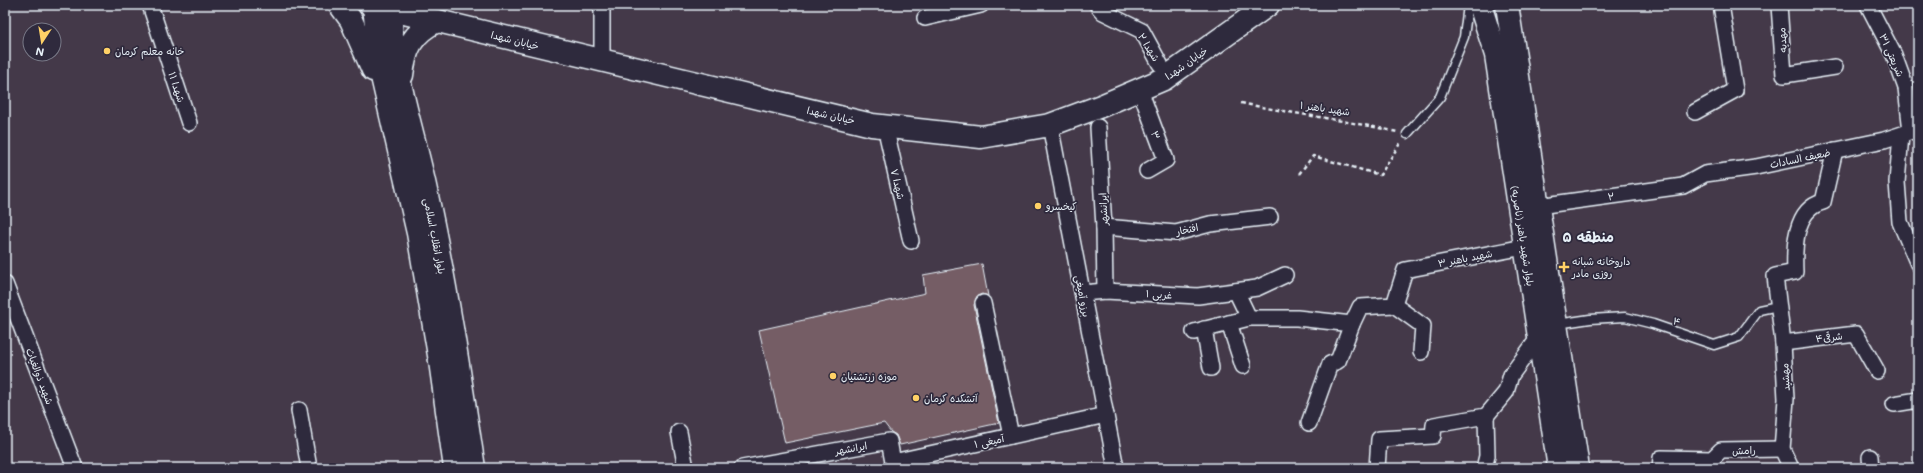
<svg xmlns="http://www.w3.org/2000/svg" width="1923" height="473" font-family="Mali,'Playpen Sans Arabic',sans-serif">
  <style>
    .building { fill: #745d65; stroke: #e8f1f8 }
    .lines { fill: none; stroke-linecap: round; stroke-linejoin: round }
    .service-casing { stroke: #e8f1f8; stroke-width: 11 }
    .minor-casing { stroke: #e8f1f8; stroke-width: 18 }
    .secondary-casing { stroke: #e8f1f8; stroke-width: 25 }
    .path { stroke: #e8f1f8; stroke-width: 2.5; stroke-dasharray: 4 3; stroke-linecap: butt }
    .service { stroke: #2f2a3d; stroke-width: 8 }
    .minor { stroke: #2f2a3d; stroke-width: 15 }
    .secondary { stroke: #2f2a3d; stroke-width: 22 }
    .poi-dot { fill: #ffd166; stroke: #2f2a3d; stroke-width: 1.5 }
    .labels { text-anchor: middle; dominant-baseline: central; stroke-width: 3.5; stroke-linejoin: round; paint-order: stroke }
    .street-label { font-size: 10px; fill: #e8f1f8; stroke: #2f2a3d }
    .poi-label { font-size: 10px; fill: #e8f1f8; stroke: #2f2a3d; text-anchor: start }
    .district-label { font-size: 14px; font-weight: bold; fill: #e8f1f8; stroke: #2f2a3d }
  </style>
  <rect width="100%" height="100%" fill="#443949"/>
  <filter id="ink" filterUnits="userSpaceOnUse"><feTurbulence type="fractalNoise" baseFrequency=".025" numOctaves="2"/><feDisplacementMap in="SourceGraphic" scale="8" xChannelSelector="R" yChannelSelector="G"/><feConvolveMatrix kernelMatrix="1 2 1 2 8 2 1 2 1" color-interpolation-filters="sRGB"/></filter>
  <g filter="url(#ink)">
    <polygon class="building" points="982,264 988,296 982,294 977,296 974,305 999,423 900,445 896,435 891,432 884,423 785,443 759,330 925,293 923,275"/>
    <g class="lines">
      <defs>
        <g id="service">
          <polyline points="1407,134 1440,97 1464,37 1468,5"/>
          <polyline points="1557,324 1590,319 1625,317 1653,324 1714,345 1739,337 1759,310 1778,306"/>
        </g>
        <g id="minor">
          <polyline points="150,5 189,123"/>
          <polyline points="602,5 602,62"/>
          <polyline points="1097,5 1103,12 1142,31 1160,64"/>
          <polyline points="1779,5 1784,75 1835,67"/>
          <polyline points="1868,5 1894,55 1906,88 1911,131"/>
          <polyline points="925,18 981,5"/>
          <polyline points="1140,90 1166,160 1147,171"/>
          <polyline points="1695,112 1735,90 1721,5"/>
          <polyline points="1050,125 1116,468"/>
          <polyline points="885,126 911,241"/>
          <polyline points="1098,127 1104,227 1105,291"/>
          <polyline points="1901,135 1897,182 1900,222 1918,264"/>
          <polyline points="1538,206 1683,186 1705,174 1756,167 1884,140 1918,129"/>
          <polyline points="1104,227 1176,233 1210,224 1270,217"/>
          <polyline points="5,284 75,468"/>
          <polyline points="1236,291 1249,318"/>
          <polyline points="1083,293 1105,291 1198,296 1257,288 1285,275"/>
          <polyline points="983,303 1011,436"/>
          <polyline points="1394,305 1423,326 1421,352"/>
          <polyline points="1229,323 1243,366"/>
          <polyline points="1204,329 1211,368"/>
          <polyline points="1194,332 1249,318 1297,318 1352,324 1360,307 1394,305 1405,270 1524,247"/>
          <polyline points="1783,343 1856,334 1877,371"/>
          <polyline points="1894,404 1918,400"/>
          <polyline points="299,410 309,468"/>
          <polyline points="1309,423 1330,364 1338,361 1352,324"/>
          <polyline points="679,432 686,468"/>
          <polyline points="1870,457 1871,468"/>
          <polyline points="742,468 889,441 893,462 1106,415"/>
          <polyline points="1377,468 1379,439 1433,436 1434,425 1486,416 1506,392 1511,375 1539,337"/>
          <polyline points="1484,468 1487,456 1486,416"/>
          <polyline points="1660,468 1661,458 1712,459 1721,450 1782,449"/>
          <path d="M1791 468 1782 449 1786 399 1783 343 1775 276 1795 272C1794 249 1794 209 1823 202L1835 150"/>
        </g>
        <g id="secondary">
          <polyline points="340,5 351,20 373,70"/>
          <polyline points="371,5 872,125 981,137 1050,125 1101,106 1164,79 1268,5"/>
          <polyline points="374,5 380,68 418,233 440,361 455,468"/>
          <path d="M390 5C391 69 413 129 426 191 446 283 460 376 474 468"/>
          <polyline points="1480,5 1496,55 1559,468"/>
          <polyline points="1507,5 1578,468"/>
          <path d="M402 75C405 49 412 33 437 21"/>
        </g>
      </defs>
      <use href="#service" class="service-casing"/>
      <use href="#minor" class="minor-casing"/>
      <use href="#secondary" class="secondary-casing"/>
      <g class="path">
        <path d="M1241 103C1293 114 1346 120 1397 132"/>
        <polyline points="1299,174 1313,156 1380,175 1401,142"/>
      </g>
      <use href="#service" class="service"/>
      <use href="#minor" class="minor"/>
      <use href="#secondary" class="secondary"/>
    </g>
  </g>
  <g class="poi-dot">
    <circle cx="107" cy="51" r="4"/>
    <circle cx="1038" cy="206" r="4"/>
    <path d="M1562 261h4v4h4v4h-4v4h-4v-4h-4v-4h4z"/>
    <circle cx="833" cy="376" r="4"/>
    <circle cx="916" cy="398" r="4"/>
  </g>
  <g class="labels">
    <g class="street-label">
      <text transform="translate(515 40) rotate(14)">خیابان شهدا</text>
      <text transform="translate(1782 40) rotate(-94)">مهدیه</text>
      <text transform="translate(1149 47) rotate(58)">شهدا ۲</text>
      <text transform="translate(1892 55) rotate(66)">شریعتی ۳۱</text>
      <text transform="translate(1186 63) rotate(-35)">خیابان شهدا</text>
      <text transform="translate(177 87) rotate(72)">شهدا ۱۱</text>
      <text transform="translate(1325 108) rotate(8)">شهید باهنر ۱</text>
      <text transform="translate(831 115) rotate(13)">خیابان شهدا</text>
      <text transform="translate(1156 135) rotate(70)">۳</text>
      <text transform="translate(1800 158) rotate(-12)">ضعیف السادات</text>
      <text transform="translate(898 184) rotate(77)">شهدا ۷</text>
      <text transform="translate(1611 196) rotate(-8)">۲</text>
      <text transform="translate(1103 209) rotate(-93)">ایرانشهر</text>
      <text transform="translate(1187 229) rotate(-12)">افتخار</text>
      <text transform="translate(435 236) rotate(79)">بلوار انقلاب اسلامی</text>
      <text transform="translate(1523 236) rotate(81)">بلوار شهید باهنر (ناصریه)</text>
      <text transform="translate(1465 258) rotate(-11)">شهید باهنر ۳</text>
      <text transform="translate(1159 294) rotate(4)">۱ غربی</text>
      <text transform="translate(1083 296) rotate(79)">برزو آمیغی</text>
      <text transform="translate(1677 321) rotate(17)">۴</text>
      <text transform="translate(1829 337) rotate(-7)">شرقی۴</text>
      <text transform="translate(40 376) rotate(69)">شهید ذوالغیاث</text>
      <text transform="translate(1785 377) rotate(-93)">مهشید</text>
      <text transform="translate(989 441) rotate(-12)">آمیغی ۱</text>
      <text transform="translate(851 448) rotate(-10)">ایرانشهر</text>
      <text transform="translate(1744 450) rotate(-2)">رامش</text>
    </g>
    <g class="poi-label">
      <text x="115" y="51">خانه معلم کرمان</text>
      <text x="1046" y="206">کیخسرو</text>
      <text x="1572" y="261">داروخانه شبانه<tspan x="1572" dy="12">روزی مادر</tspan></text>
      <text x="841" y="376">موزه زرتشتیان</text>
      <text x="924" y="398">آتشکده کرمان</text>
    </g>
    <g class="district-label">
      <text x="1588" y="236">منطقه ۵</text>
    </g>
  </g>
  <rect width="1923" height="473" fill="none" stroke="#2f2a3d" stroke-width="20"/>
  <rect x="10" y="10" width="1903" height="453" fill="none" stroke="#e8f1f8" stroke-width="1.5" filter="url(#ink)"/>
  <g transform="translate(42 42) rotate(192)"><circle r="19" fill="#2f2a3d" stroke="#797a88"/>
  <path d="M0-3L7 15L0 10L-7 15Z" fill="#ffd166"/>
  <text y="-6" font-size="11" font-weight="bold" text-anchor="middle" fill="#e8f1f8">N</text>
  </g>
</svg>
